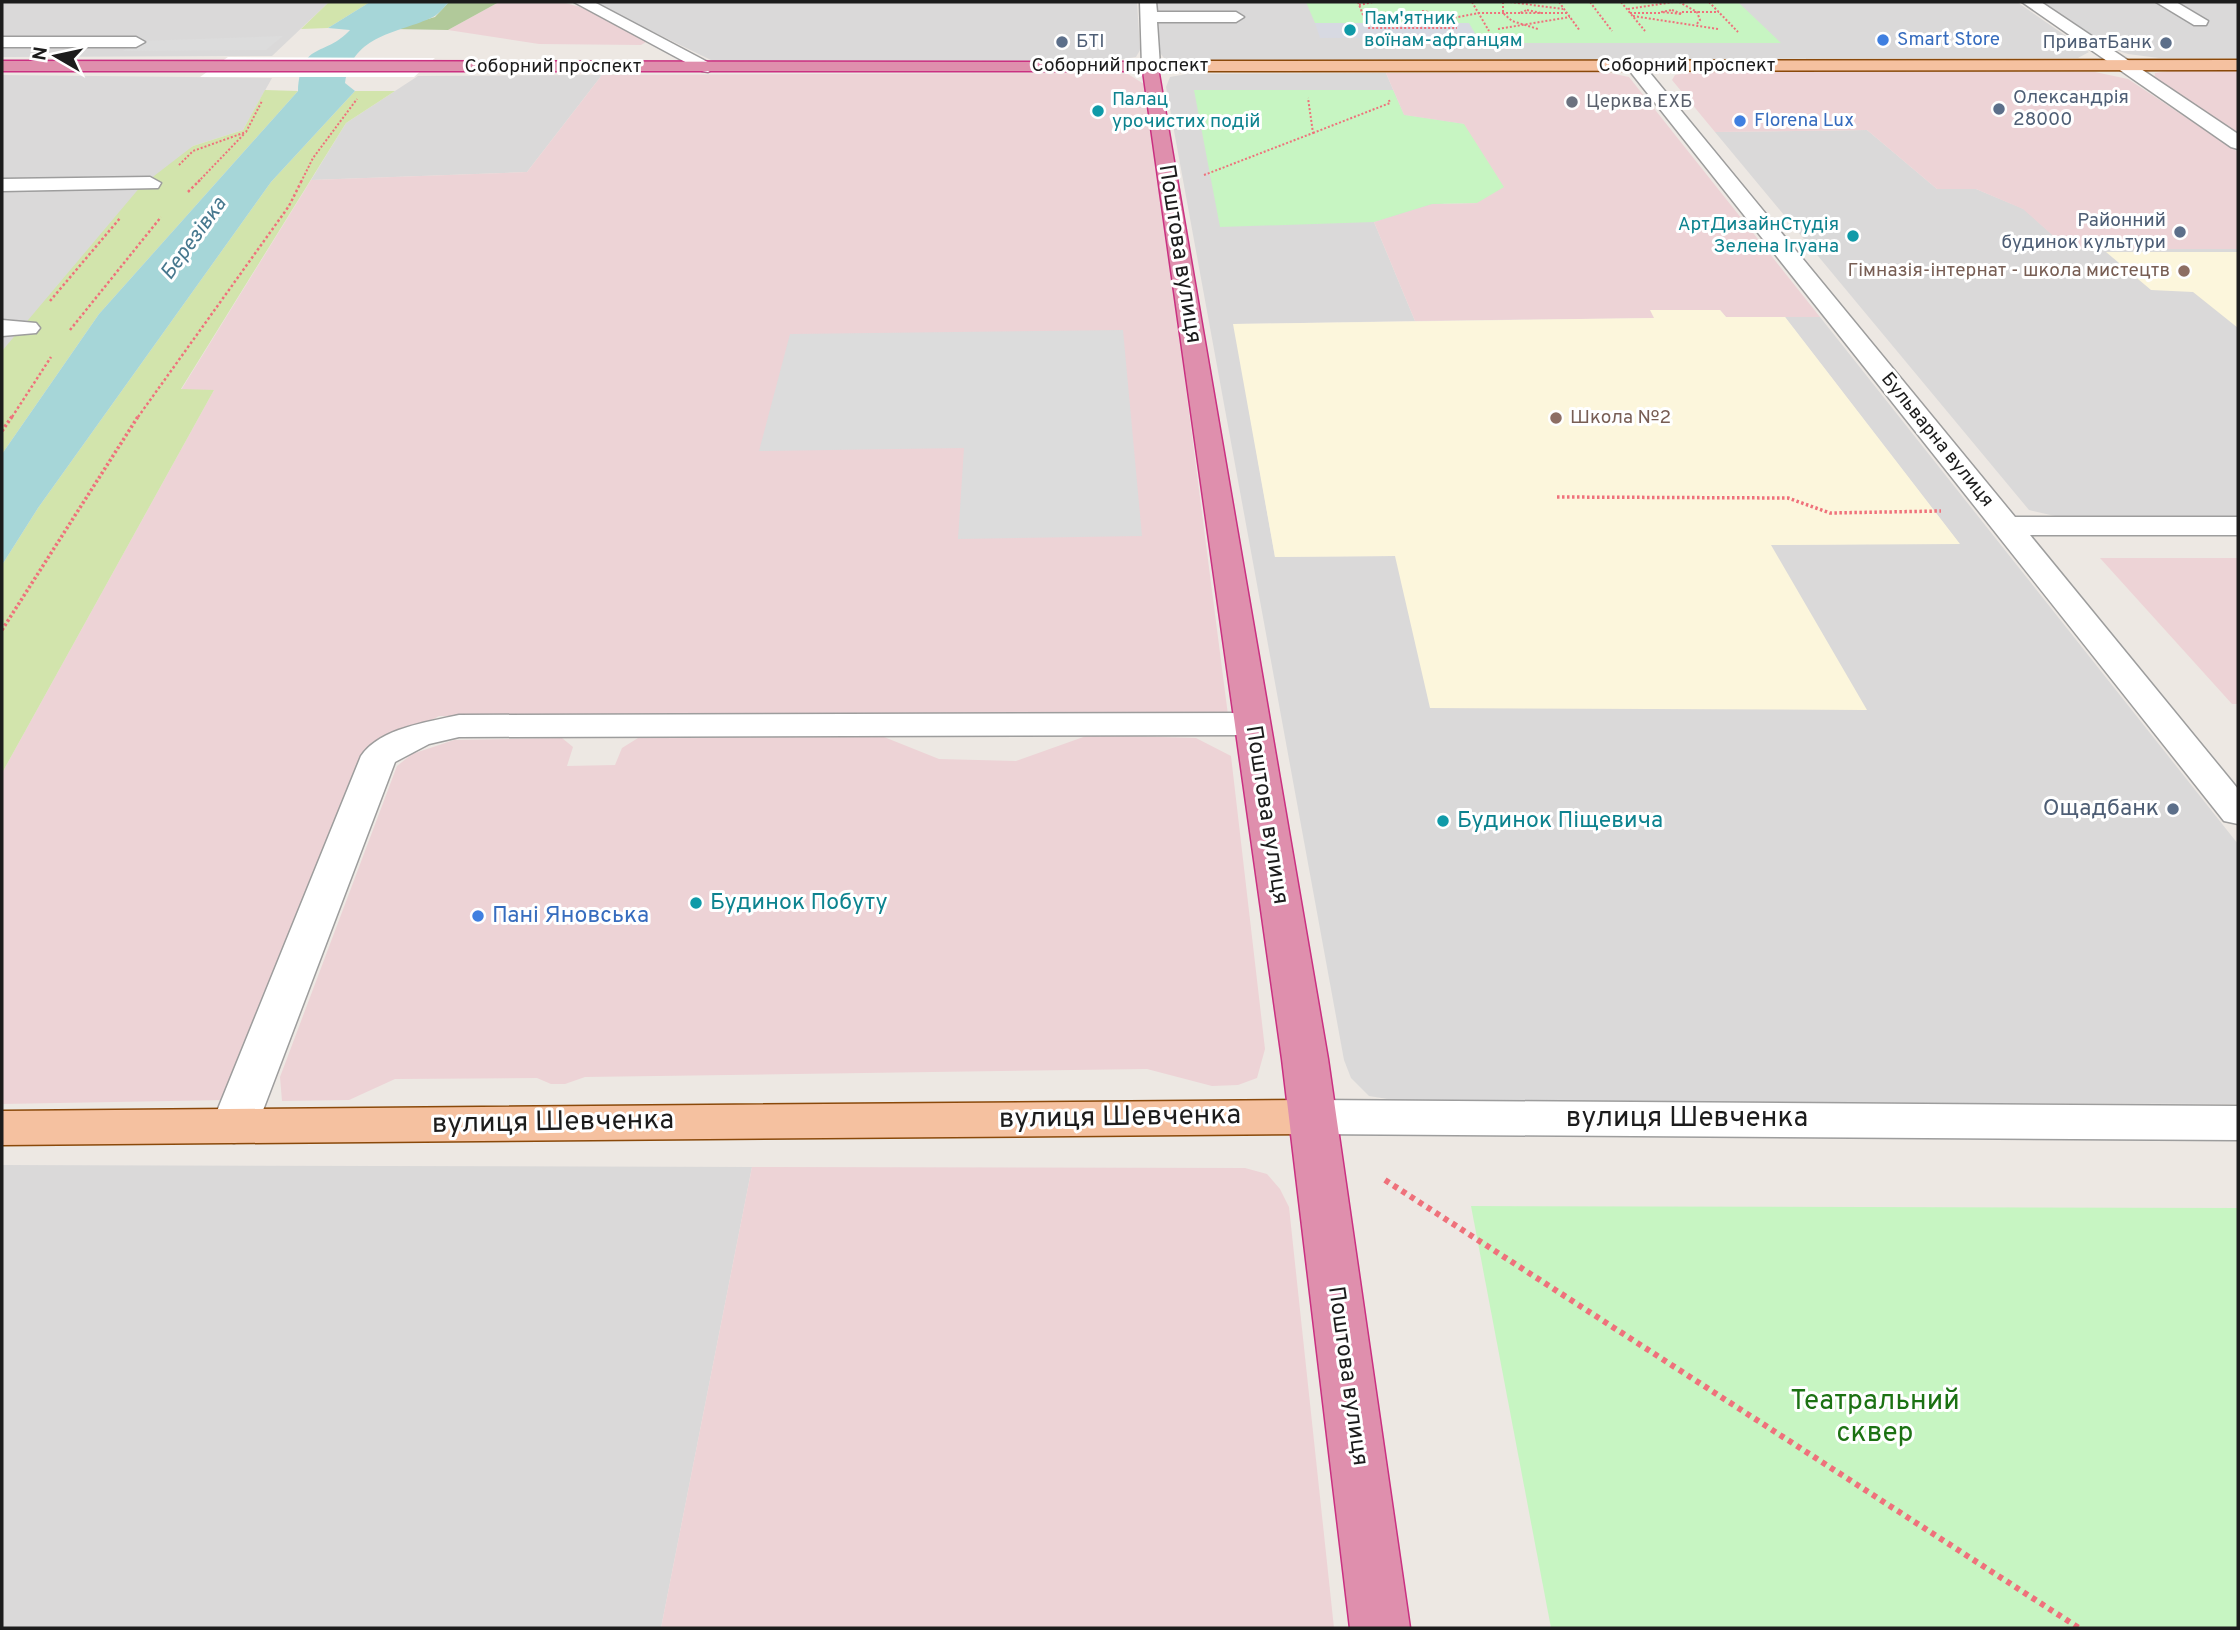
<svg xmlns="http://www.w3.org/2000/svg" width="2240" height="1630" font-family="Overpass,sans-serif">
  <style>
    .residential { fill: #dad9d9 }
    .commercial { fill: #edd3d6 }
    .education { fill: #fcf6dc }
    .grass { fill: #d2e4ac }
    .forest { fill: #b1c99a }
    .park { fill: #c7f5c2 }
    .parking { fill: #dcdcdc }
    .plaza { fill: #d7d9e2 }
    .water { fill: #a6d6d8 }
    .pier { fill: #fff }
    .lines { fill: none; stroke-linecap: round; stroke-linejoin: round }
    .minor-casing { stroke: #9d9d9d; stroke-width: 3 }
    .major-casing { stroke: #8a490a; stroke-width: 3 }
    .highway-casing { stroke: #ca3081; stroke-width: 3 }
    .path-far3 { stroke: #ef717b; stroke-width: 2; stroke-dasharray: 2 2; stroke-linecap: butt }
    .path-far2 { stroke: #ef717b; stroke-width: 2.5; stroke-dasharray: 2.5 2.5; stroke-linecap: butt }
    .path-far1 { stroke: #ef717b; stroke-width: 3.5; stroke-dasharray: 2.5 2.5; stroke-linecap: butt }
    .path { stroke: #ef717b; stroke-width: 6; stroke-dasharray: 5 5; stroke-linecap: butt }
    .minor { fill: #fff; fill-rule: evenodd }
    .major { fill: #f5c1a0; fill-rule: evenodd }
    .highway { fill: #df8fad; fill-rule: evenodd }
    .culture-dot { fill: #0f9aa8; stroke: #fff; stroke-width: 2.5 }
    .shop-dot { fill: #3f7fe0; stroke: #fff; stroke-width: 2.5 }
    .service-dot { fill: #5c6f8a; stroke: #fff; stroke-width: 2.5 }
    .worship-dot { fill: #6b7280; stroke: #fff; stroke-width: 2.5 }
    .education-dot { fill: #8d6e63; stroke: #fff; stroke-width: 2.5 }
    .labels { text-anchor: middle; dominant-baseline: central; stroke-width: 6; stroke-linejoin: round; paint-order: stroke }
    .far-culture-label { font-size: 19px; fill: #0d838f; stroke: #fff; text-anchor: start }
    .far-shop-label { font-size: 19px; fill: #366cbe; stroke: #fff; text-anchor: start }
    .far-service-label { font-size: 19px; fill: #4e5e75; stroke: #fff; text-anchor: start }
    .far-street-label { font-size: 19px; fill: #1c1c1c; stroke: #fff }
    .far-worship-label { font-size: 19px; fill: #5b616d; stroke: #fff; text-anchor: start }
    .far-education-label { font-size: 19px; fill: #785e54; stroke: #fff; text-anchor: end }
    .far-water-label { font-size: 21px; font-style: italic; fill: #47788e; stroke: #fff }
    .street-label { font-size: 23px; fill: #1c1c1c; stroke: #fff }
    .service-label { font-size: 23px; fill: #4e5e75; stroke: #fff; text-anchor: end }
    .culture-label { font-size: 23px; fill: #0d838f; stroke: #fff; text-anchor: start }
    .shop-label { font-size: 23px; fill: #366cbe; stroke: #fff; text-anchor: start }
    .near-street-label { font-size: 28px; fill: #1c1c1c; stroke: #fff }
    .near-park-label { font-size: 28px; fill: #1c7213; stroke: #fff }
  </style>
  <rect width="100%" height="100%" fill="#ede8e3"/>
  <g class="residential">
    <polygon points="2,2 329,2 272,56 2,57"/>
    <polygon points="592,2 1137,2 1140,50 1136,57 1110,61 715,62"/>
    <polygon points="1157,2 2017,2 2089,52 2078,58 1184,60 1164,58 1160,53"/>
    <polygon points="2043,2 2238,2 2238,58 2159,58 2128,54 2113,49"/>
    <polygon points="1386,73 1404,115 1464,124 1504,187 1374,222 1415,321 1234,324 1275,557 1395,556 1866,710 1770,545 1959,543 1785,317 1820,317 2238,844 2238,1104 1400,1101 1369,1096 1351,1078 1344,1060 1166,87 1170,77 1187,74"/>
    <polygon points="2,75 272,78 243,130 193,146 2,351"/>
    <polygon points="602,75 527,172 311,180 346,123 418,76"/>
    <polygon points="1867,130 1937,189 1976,189 2024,209 2068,249 2238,249 2238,519 2068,519 2029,510 1715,132"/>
    <polygon points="2,1165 752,1167 661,1628 2,1628"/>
  </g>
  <g class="commercial">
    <polygon points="499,2 562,2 587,9 646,42 641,45 539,44 448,30"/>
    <polygon points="2176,70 2238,71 2238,134 2154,79 2155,73"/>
    <polygon points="1605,72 1629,77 1820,317 1726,317 1720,310 1651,310 1655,318 1415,321 1374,222 1432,204 1477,203 1464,124 1404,115 1386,73"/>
    <polygon points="1692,72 2095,72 2128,79 2238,152 2238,249 2068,249 2023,209 1976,189 1937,189 1867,130 1715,132 1672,80 1675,75"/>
    <polygon points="1111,73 1128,74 1147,86 1228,715 439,716 363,757 226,1100 2,1104 2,773 214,390 181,390 311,180 527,172 602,75"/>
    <polygon points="2100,558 2238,558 2238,704 2232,704"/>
    <polygon points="879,735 939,759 1016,761 1089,735 1196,738 1231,756 1265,1049 1257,1078 1238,1085 1212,1086 1147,1069 585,1077 565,1084 551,1084 537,1078 395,1079 349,1100 282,1101 280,1077 397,766 412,754 454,740 562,738 573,747 567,766 615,765 622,748 638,738"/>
    <polygon points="752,1167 1245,1168 1267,1174 1280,1189 1289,1207 1334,1628 661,1628"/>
  </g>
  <g class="education">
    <polygon points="2106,252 2238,252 2238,328 2193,292 2151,290"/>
    <polygon points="1650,310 1720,310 1726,317 1785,317 1960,544 1771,545 1867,710 1430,708 1395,556 1275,557 1233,324 1654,318"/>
  </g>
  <g class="grass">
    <polygon points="329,2 370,2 328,28 301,29"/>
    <polygon points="265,90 298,91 99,314 2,454 2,351 141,186 193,146 243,130"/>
    <polygon points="355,91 395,91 346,123 181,389 214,390 2,773 2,565 38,508 271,182"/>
  </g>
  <polygon class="forest" points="449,2 511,2 499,2 448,30 393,29 435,17"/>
  <g class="park">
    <polygon points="1306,2 1738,2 1781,43 1481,43 1468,23 1315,23"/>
    <polygon points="1194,90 1393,90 1404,115 1464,124 1504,187 1477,203 1432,204 1374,222 1220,227"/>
    <polygon points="1471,1206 2238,1208 2238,1628 1551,1628"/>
  </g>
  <g class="parking">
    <polygon points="283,36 266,50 123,51 138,41"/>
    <polygon points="1123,330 1142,536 958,539 964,448 759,451 790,334"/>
  </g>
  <polygon class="plaza" points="1315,23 1469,23 1477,37 1320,38"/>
  <path class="water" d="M370 2H449C444 7 439 14 433 17 398 34 353 33 345 83L355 91 271 182 38 508 2 565V454L99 314 298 91C301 40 324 58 350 30L328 28Z"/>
  <polygon class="pier" points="228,57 435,58 414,77 200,77"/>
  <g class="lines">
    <defs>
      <g id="minor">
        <polygon points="574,2 594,2 717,67 708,72 702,71"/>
        <polygon points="1140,2 1156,2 1157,12 1236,12 1244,17 1236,22 1157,22 1160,66 1151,71 1142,66"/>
        <polygon points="2022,2 2041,2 2238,134 2238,149 2231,147"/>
        <polygon points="2156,2 2176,2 2208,21 2206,25 2194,25"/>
        <polygon points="2,37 136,37 145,42 136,47 2,47"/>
        <polygon points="1635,61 1641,62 2015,517 2238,517 2238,535 2030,535 2238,789 2238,824 2224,821 1629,70 1626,66"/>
        <polygon points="150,177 161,183 158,188 2,191 2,179"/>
        <polygon points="2,320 36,323 40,328 36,333 2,336"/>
        <path d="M1252 713 1265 716 1270 724 1265 732 1252 735 459 737 429 744 395 762 257 1126 251 1138 234 1143 217 1138 211 1126 361 756C380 728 428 722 459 715Z"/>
        <polygon points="1312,1100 2238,1106 2238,1140 1312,1134 1295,1129 1289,1117 1295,1105"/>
      </g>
      <g id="major">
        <polygon points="2238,60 2238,70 1151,71 1142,66 1151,61"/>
        <polygon points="1312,1100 1329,1105 1335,1117 1329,1129 1312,1134 2,1145 2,1111"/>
      </g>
      <polygon id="highway" points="2,61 1157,62 1328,1059 1410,1628 1350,1628 1282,1059 1143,71 2,71"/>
    </defs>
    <use href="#minor" class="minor-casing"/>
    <use href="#major" class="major-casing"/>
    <use href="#highway" class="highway-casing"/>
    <g class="path-far3">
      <polyline points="1358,2 1368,28 1457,28"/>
      <polyline points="1472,2 1489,31"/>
      <polyline points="1503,2 1503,13 1512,21 1538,29"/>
      <polyline points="1510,2 1563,9"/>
      <polyline points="1559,2 1580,31"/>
      <polyline points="1590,2 1612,31"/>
      <polyline points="1621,2 1645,31"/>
      <polyline points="1679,2 1697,12 1700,20 1696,25"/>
      <polyline points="1709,2 1738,32"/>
      <polyline points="1359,5 1373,2"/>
      <polyline points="1628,9 1673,2"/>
      <polygon points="1527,10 1541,13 1520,13"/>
      <polygon points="1672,10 1682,14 1661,12"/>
      <polyline points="1422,11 1455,16"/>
      <polyline points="1682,12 1719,12"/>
      <polyline points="1541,13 1567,13"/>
      <polyline points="1630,13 1661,13"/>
      <polyline points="1363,15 1424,15"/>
      <polyline points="1633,16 1718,29"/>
      <polyline points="1427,23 1479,13 1520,13"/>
      <polyline points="1498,29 1570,17"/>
      <polyline points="1313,133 1390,103 1389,100"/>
      <polyline points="179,165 193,151 246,132 262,101"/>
      <polyline points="1204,175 1313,133 1308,98"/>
      <polyline points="198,182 245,133"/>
      <polyline points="301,182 313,158 357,99"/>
    </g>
    <g class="path-far2">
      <polyline points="188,192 200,180"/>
      <polyline points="50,301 121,217"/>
      <polyline points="70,330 161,217"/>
      <polyline points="12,417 51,357"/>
      <polyline points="138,417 289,206 302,180"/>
    </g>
    <g class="path-far1">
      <polyline points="2,431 13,415"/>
      <polyline points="1557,497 1788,498 1830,513 1941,511"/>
      <polyline points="2,630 139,415"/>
    </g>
    <polyline class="path" points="1385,1180 2079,1628"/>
    <use href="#minor" class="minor"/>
    <use href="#major" class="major"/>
    <use href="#highway" class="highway"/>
  </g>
  <g class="culture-dot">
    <circle cx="1350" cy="30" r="7"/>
    <circle cx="1098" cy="111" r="7"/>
    <circle cx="1853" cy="236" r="7"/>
    <circle cx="1443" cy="821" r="7"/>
    <circle cx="696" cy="903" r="7"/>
  </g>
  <g class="shop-dot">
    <circle cx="1883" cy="40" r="7"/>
    <circle cx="1740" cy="121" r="7"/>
    <circle cx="478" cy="916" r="7"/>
  </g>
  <g class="service-dot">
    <circle cx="1062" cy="42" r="7"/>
    <circle cx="2166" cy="43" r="7"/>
    <circle cx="1999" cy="109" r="7"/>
    <circle cx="2180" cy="232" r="7"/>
    <circle cx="2173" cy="809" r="7"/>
  </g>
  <circle class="worship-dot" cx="1572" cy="102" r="7"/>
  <g class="education-dot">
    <circle cx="2184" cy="271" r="7"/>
    <circle cx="1556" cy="418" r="7"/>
  </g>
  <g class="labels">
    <g class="far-culture-label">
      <text x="1364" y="19">Пам'ятник<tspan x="1364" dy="22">воїнам-афганцям</tspan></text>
      <text x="1112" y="100">Палац<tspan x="1112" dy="22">урочистих подій</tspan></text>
      <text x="1839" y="225" text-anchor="end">АртДизайнСтудія<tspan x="1839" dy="22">Зелена Ігуана</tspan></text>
    </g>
    <g class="far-shop-label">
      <text x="1897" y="40">Smart Store</text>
      <text x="1754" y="121">Florena Lux</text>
    </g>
    <g class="far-service-label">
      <text x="1076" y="42">БТІ</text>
      <text x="2152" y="43" text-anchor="end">ПриватБанк</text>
      <text x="2013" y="98">Олександрія<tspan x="2013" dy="22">28000</tspan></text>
      <text x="2166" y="221" text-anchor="end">Районний<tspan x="2166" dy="22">будинок культури</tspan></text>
    </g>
    <g class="far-street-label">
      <text x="1120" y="66">Соборний проспект</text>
      <text x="1687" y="66">Соборний проспект</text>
      <text x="553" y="67">Соборний проспект</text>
      <text transform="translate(1937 440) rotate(51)">Бульварна вулиця</text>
    </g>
    <g class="far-worship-label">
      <text x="1586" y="102">Церква ЕХБ</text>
    </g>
    <g class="far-education-label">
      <text x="2170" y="271">Гімназія-інтернат - школа мистецтв</text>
      <text x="1570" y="418" text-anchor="start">Школа №2</text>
    </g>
    <g class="far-water-label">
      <text transform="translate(194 239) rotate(-54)">Березівка</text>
    </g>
    <g class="street-label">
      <text transform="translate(1179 254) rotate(81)">Поштова вулиця</text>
      <text transform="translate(1266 815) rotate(81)">Поштова вулиця</text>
      <text transform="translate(1347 1376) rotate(82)">Поштова вулиця</text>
    </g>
    <g class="service-label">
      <text x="2159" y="809">Ощадбанк</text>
    </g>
    <g class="culture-label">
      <text x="1457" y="821">Будинок Піщевича</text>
      <text x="710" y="903">Будинок Побуту</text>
    </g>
    <g class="shop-label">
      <text x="492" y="916">Пані Яновська</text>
    </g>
    <g class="near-street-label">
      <text transform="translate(1120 1118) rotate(-1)">вулиця Шевченка</text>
      <text x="1687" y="1119">вулиця Шевченка</text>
      <text transform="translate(553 1123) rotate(-1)">вулиця Шевченка</text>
    </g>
    <g class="near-park-label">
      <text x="1875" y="1402">Театральний<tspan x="1875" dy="32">сквер</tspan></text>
    </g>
  </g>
  <rect width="2240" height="1630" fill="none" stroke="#1c1c1c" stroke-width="7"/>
  <g transform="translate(56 56) rotate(279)" stroke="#ffffff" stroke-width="5" paint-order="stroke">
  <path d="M0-5L12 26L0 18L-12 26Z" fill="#1c1c1c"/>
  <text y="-10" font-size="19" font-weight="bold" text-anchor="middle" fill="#1c1c1c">N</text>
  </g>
</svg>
